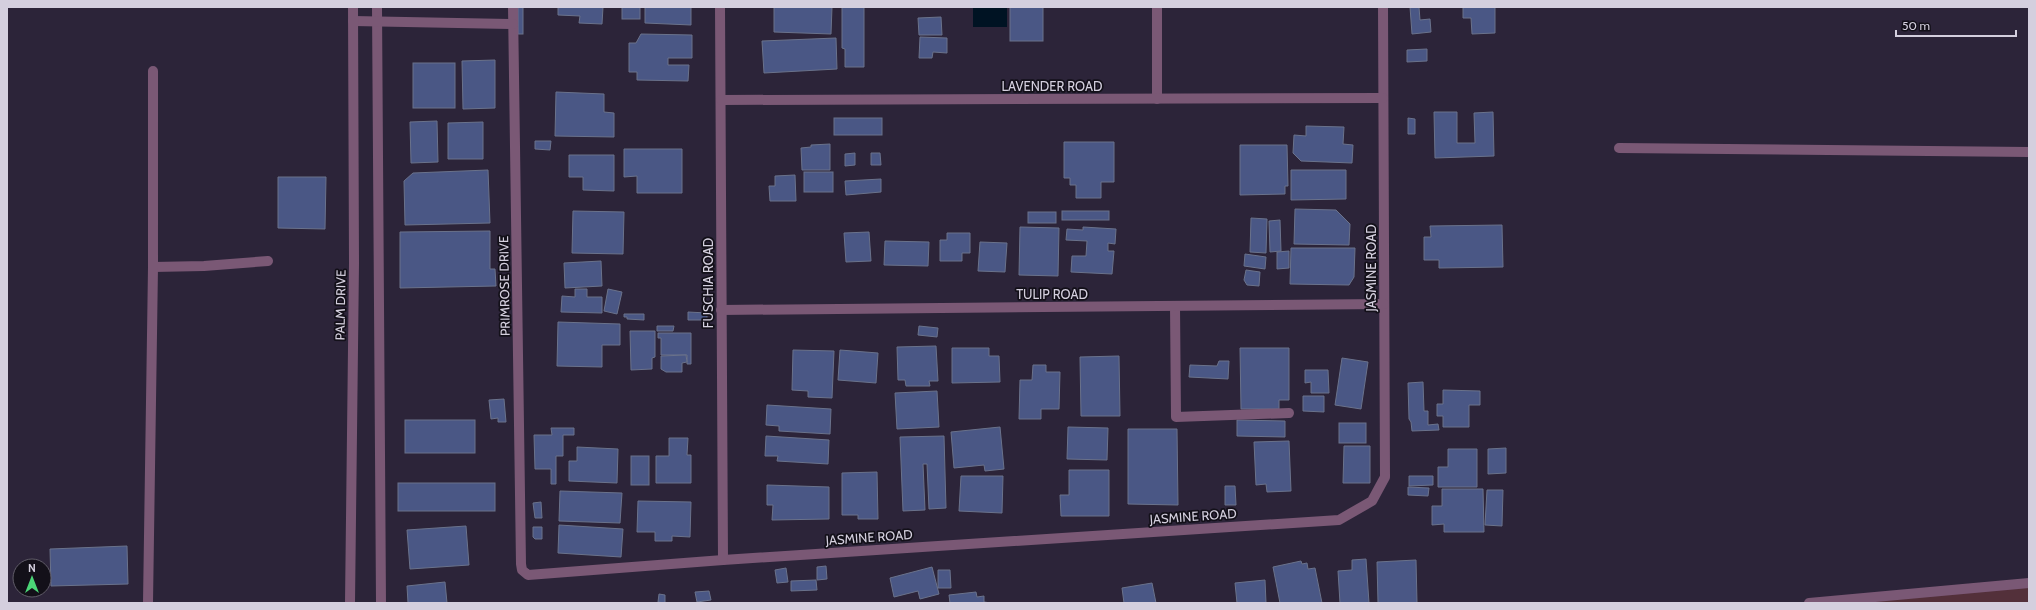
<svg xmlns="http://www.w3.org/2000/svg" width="2036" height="610" font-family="Cabin,sans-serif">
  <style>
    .green { fill: #53303a }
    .water { fill: #001323 }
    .building { fill: #4a5785; stroke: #6a728b }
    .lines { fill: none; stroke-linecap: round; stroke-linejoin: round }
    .minor { stroke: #7a5875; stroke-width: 10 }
    .labels { text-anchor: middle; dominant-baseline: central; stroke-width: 3.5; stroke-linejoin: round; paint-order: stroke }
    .street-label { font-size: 13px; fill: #d4cfde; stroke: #131019 }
  </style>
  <rect width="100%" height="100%" fill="#2c2439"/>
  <polygon class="green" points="2029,583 2029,603 1821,603"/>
  <rect class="water" x="973" y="7" width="34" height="20"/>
  <g class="building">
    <rect x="518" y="7" width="5" height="27"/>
    <polygon points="558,7 603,7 602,24 579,23 580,16 558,15"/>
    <rect x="622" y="7" width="18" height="12"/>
    <polygon points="645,7 691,7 691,25 645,23"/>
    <polygon points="774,7 832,7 831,34 774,32"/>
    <polygon points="842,7 864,7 864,67 845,67 845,49 842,48"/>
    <rect x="1010" y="7" width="33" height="34"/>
    <polygon points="1410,7 1419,7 1420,20 1430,19 1431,32 1412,34"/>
    <polygon points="1463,7 1495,7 1495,33 1472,34 1471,18 1463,18"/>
    <polygon points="941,17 942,35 919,35 918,18"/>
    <polygon points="641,34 692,35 692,58 668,58 668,65 689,65 688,81 637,80 637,72 629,72 629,43 636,43"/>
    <polygon points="920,37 947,38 947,53 933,52 932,58 919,58"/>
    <polygon points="836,38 837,69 764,73 762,41"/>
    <polygon points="1427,49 1427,61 1407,62 1407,50"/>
    <polygon points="495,60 495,108 463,109 462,61"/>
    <rect x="413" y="63" width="42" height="45"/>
    <polygon points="556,92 604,94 604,112 614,113 614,137 555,136"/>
    <polygon points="1434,112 1457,112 1457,143 1475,143 1474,113 1493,112 1494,156 1435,158"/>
    <rect x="834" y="118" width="48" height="17"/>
    <polygon points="1408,118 1415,119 1415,134 1408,134"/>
    <polygon points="437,121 438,162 411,163 410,122"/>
    <polygon points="483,122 483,159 448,159 448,123"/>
    <polygon points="1306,126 1344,127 1343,144 1353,145 1352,163 1301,161 1293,153 1294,135 1306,136"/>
    <polygon points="535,141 551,141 550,150 535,149"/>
    <polygon points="1064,142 1114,142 1114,182 1101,182 1101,198 1076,198 1076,185 1070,185 1070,178 1064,178"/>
    <polygon points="830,144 830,170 802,170 801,148 811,147 811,145"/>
    <polygon points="1240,145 1287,145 1288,186 1285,186 1285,194 1240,195"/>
    <polygon points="624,149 682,149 682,193 637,193 637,176 624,177"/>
    <polygon points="855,153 855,165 845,166 845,154"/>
    <polygon points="871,153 880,153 881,165 871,165"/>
    <polygon points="569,155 614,155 614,191 583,190 583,177 569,177"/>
    <polygon points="488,170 490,223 405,225 404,181 413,173"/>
    <polygon points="1291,170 1346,170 1346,199 1291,200"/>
    <rect x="804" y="172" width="29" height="20"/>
    <polygon points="795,175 796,201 770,201 769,186 775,186 775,176"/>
    <polygon points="278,177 326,177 325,229 278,228"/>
    <polygon points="881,179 881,192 846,195 845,181"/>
    <polygon points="1295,209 1336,210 1350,224 1349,245 1294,244"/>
    <polygon points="573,211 624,212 623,254 572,253"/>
    <rect x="1062" y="211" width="47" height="9"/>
    <rect x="1028" y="212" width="28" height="11"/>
    <polygon points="1251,218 1267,219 1266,253 1250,252"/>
    <polygon points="1280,220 1281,251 1270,252 1269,221"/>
    <polygon points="1502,225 1503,267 1439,268 1439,260 1424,260 1424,237 1431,237 1430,226"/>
    <polygon points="1020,227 1059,228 1058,276 1019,275"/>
    <polygon points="1083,227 1116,229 1115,244 1108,243 1108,251 1114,251 1112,274 1071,272 1072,256 1086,256 1087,241 1066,240 1067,229 1083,230"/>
    <polygon points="490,231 490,269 495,269 496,286 400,288 400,232"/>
    <polygon points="869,232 871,261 846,262 844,233"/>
    <polygon points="947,233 970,233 970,253 962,253 962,261 940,261 940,240 947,240"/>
    <polygon points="885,241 929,242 928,266 884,265"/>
    <polygon points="980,242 1007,243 1005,272 978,271"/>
    <polygon points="1291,248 1355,248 1354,277 1349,285 1290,284"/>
    <polygon points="1289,251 1289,268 1277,269 1277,252"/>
    <polygon points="1245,254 1266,257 1265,269 1244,266"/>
    <polygon points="601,261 602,286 565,288 564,263"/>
    <polygon points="1246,270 1260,272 1259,286 1247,285 1244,280"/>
    <polygon points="575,289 587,289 587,297 602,297 602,313 561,312 562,296 575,297"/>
    <polygon points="608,289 622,292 617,314 604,311"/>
    <polygon points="688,312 707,313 707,320 688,320"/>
    <polygon points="624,314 644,314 644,320 627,319 627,317 624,317"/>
    <polygon points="558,322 620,324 620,345 602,345 602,367 557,366"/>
    <polygon points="657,326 674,326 673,331 657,331"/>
    <polygon points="919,326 938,328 937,337 918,335"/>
    <polygon points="630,331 655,331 655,357 652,358 652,369 631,370"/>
    <polygon points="658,333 691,333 691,364 687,364 687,355 661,355 661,338 658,338"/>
    <polygon points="936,346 938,381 929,381 930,386 906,386 905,380 898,380 897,347"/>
    <polygon points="952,348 989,348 989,356 999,356 1000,382 952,383"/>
    <polygon points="1240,348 1289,348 1289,400 1279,400 1279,409 1241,409"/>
    <polygon points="793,350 834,351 832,398 808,397 808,391 792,390"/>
    <polygon points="840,350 878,353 876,383 838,380"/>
    <polygon points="686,355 687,362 682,363 682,372 666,372 661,369 661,356"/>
    <polygon points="1119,356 1120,416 1081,416 1080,357"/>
    <polygon points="1342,358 1368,362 1361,409 1335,405"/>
    <polygon points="1219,361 1229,361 1228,379 1189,377 1190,365 1217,366"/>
    <polygon points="1033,365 1046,365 1046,372 1060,372 1059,409 1041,409 1041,419 1019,419 1020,380 1032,380"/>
    <polygon points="1305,370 1328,370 1329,393 1311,393 1311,382 1305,383"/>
    <polygon points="1423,382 1424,411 1428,411 1428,425 1438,424 1439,430 1412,431 1411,422 1409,419 1408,383"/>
    <polygon points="1443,390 1480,391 1480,405 1469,405 1469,427 1443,427 1443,416 1437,416 1437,404 1443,404"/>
    <polygon points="937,391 939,427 897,429 895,393"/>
    <polygon points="1303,396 1324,396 1324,412 1303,411"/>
    <polygon points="504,399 506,422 498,422 498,418 491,419 489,400"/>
    <polygon points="767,405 831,409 830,434 779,431 779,426 766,425"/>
    <rect x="405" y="420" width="70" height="33"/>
    <polygon points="1237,420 1285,421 1285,437 1237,436"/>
    <rect x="1339" y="423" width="27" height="20"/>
    <polygon points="1000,427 1004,469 985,471 984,465 954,468 951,432"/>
    <polygon points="1068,427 1108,428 1107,460 1067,459"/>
    <polygon points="551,428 574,428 574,435 563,435 563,456 556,456 556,484 551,484 551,469 535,469 534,435 552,435"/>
    <polygon points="1128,429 1177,429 1178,505 1128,504"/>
    <polygon points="766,436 829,440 828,464 777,461 778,456 765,456"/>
    <polygon points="944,436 946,508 929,509 927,464 923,464 925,510 903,511 900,437"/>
    <polygon points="669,438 688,438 687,455 691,455 691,483 656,483 656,456 669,456"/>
    <polygon points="1289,441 1291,491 1267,492 1266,484 1256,485 1254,442"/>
    <polygon points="1344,446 1370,446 1370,483 1343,483"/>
    <polygon points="577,447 618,449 617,483 569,481 569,461 577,461"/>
    <polygon points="1506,448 1506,473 1488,474 1488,449"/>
    <polygon points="1448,449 1477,449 1477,487 1438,487 1438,467 1448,467"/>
    <rect x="631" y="456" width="18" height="29"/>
    <polygon points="1069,470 1109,470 1109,516 1061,516 1060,495 1069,495"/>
    <polygon points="877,472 878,519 858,519 858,515 842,515 842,473"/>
    <polygon points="961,476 1003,476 1002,513 959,511"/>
    <polygon points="1409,476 1433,476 1433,485 1409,486"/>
    <rect x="398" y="483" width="97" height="28"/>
    <polygon points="767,485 829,487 829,519 772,520 773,505 767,505"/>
    <polygon points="1225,486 1235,486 1236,505 1225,505"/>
    <polygon points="1408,487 1429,488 1428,496 1408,495"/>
    <polygon points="1442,489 1483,489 1484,532 1444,532 1444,524 1432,525 1432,506 1442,506"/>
    <polygon points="1487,490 1503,490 1502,526 1485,525"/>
    <polygon points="560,491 622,493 620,523 559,521"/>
    <polygon points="638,501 691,502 690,537 672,536 672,541 655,541 655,532 637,532"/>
    <polygon points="541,502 542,518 535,518 533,503"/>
    <polygon points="559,525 623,529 621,557 558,553"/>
    <polygon points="466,526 469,565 410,569 407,530"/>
    <polygon points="533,527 542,527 542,539 535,539 533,537"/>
    <polygon points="127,546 128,584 51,586 50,549"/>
    <polygon points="1366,559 1369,603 1340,603 1338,571 1352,570 1352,560"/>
    <polygon points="1416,560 1417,603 1378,603 1377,562"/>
    <polygon points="1301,561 1302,564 1307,563 1308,569 1315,568 1322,603 1280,603 1273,567"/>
    <polygon points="826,566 827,579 817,580 817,567"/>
    <polygon points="932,567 939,594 920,599 918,591 894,597 890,578"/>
    <polygon points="786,568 788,582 777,583 775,570"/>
    <polygon points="938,570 950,570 951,588 938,588"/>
    <polygon points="816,580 817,590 791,591 791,581"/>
    <polygon points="1265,580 1266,603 1237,603 1235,583"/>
    <polygon points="445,582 447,603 408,603 407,586"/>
    <polygon points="1152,583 1156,603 1124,603 1122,588"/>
    <polygon points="709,591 711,600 697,602 695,592"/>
    <polygon points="976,592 977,597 984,596 984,602 991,603 950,603 949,595"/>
    <polygon points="659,594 665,595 665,603 658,602"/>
  </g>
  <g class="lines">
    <g class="minor">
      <polyline points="377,7 381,603"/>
      <polyline points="513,7 521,564 522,570 528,575 723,560 1339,520 1372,501 1385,477 1383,7"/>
      <polyline points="720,7 723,560"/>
      <polyline points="1157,7 1157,99"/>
      <polyline points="353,21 513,24"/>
      <polyline points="721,100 1383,98"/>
      <polyline points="1619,148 2029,152"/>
      <polyline points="153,267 204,266 268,261"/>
      <polyline points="1175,306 1176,417 1289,413"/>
      <polyline points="721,310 1384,304"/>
      <polyline points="148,603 153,267 153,71"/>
      <polyline points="350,603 354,263 353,7"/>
      <polyline points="1809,603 2029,583"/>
    </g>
  </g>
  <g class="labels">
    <g class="street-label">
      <text x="1052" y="86">LAVENDER ROAD</text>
      <text transform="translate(1371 268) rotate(-90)">JASMINE ROAD</text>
      <text transform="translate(708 283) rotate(-90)">FUSCHIA ROAD</text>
      <text transform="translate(504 286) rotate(-91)">PRIMROSE DRIVE</text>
      <text x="1052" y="294">TULIP ROAD</text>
      <text transform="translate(340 305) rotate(-89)">PALM DRIVE</text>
      <text transform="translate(1193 516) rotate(-4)">JASMINE ROAD</text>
      <text transform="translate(869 537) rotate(-4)">JASMINE ROAD</text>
    </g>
  </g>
  <rect width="2036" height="610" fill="none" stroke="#d4cfde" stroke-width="16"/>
  <g transform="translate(32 578)"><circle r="19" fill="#131019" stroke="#605c68"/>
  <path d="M0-3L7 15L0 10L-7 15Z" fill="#4bd677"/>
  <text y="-6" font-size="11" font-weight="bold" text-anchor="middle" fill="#d4cfde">N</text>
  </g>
  <path d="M1896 30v6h120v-6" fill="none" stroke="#d4cfde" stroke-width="2"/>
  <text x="1902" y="30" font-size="12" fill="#d4cfde" stroke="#131019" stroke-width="3" paint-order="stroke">50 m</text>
</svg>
